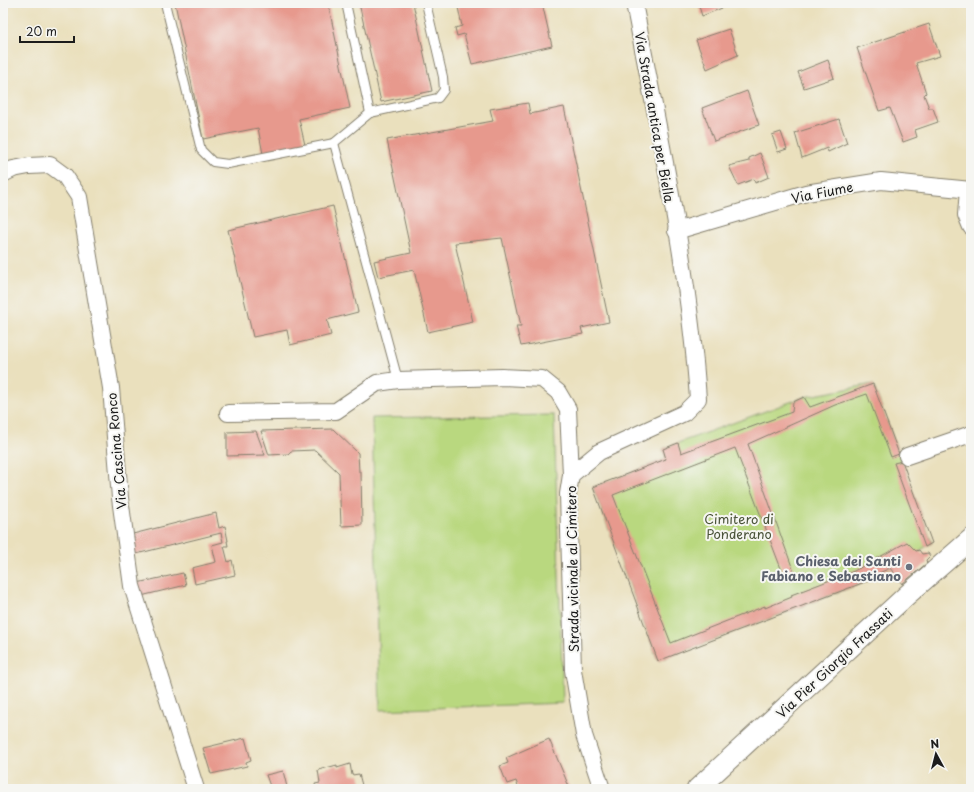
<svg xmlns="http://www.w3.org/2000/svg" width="974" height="792" font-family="'Playpen Sans',sans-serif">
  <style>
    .green { fill: #b9d87f; stroke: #6a7a4e }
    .building { fill: #e7998d }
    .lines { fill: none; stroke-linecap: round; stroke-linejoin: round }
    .service-casing { stroke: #837e6c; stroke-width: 10 }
    .minor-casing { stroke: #837e6c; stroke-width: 18 }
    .tertiary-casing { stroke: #837e6c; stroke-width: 22 }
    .service { stroke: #fff; stroke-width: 8 }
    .minor { stroke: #fff; stroke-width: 16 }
    .tertiary { stroke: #fff; stroke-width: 20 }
    .worship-dot { fill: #6b7280; stroke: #f6f6f2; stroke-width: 1.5 }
    .labels { text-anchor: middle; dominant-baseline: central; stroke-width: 4; stroke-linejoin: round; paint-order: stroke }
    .street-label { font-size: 13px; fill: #1c1c1c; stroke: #f6f6f2 }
    .park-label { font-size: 13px; fill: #4b543a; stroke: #f6f6f2 }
    .worship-label { font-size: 13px; font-weight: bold; fill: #5b616d; stroke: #f6f6f2; text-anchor: end }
  </style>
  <rect width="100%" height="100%" fill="#f6f6f2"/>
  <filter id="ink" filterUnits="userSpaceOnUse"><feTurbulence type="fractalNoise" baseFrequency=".025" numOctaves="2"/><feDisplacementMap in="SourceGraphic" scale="8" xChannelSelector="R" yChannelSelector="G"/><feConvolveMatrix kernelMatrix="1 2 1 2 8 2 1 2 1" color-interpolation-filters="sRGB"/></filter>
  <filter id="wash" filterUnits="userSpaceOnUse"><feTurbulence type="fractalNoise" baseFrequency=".012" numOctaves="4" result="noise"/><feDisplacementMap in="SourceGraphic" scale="16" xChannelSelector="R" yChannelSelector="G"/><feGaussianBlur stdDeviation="0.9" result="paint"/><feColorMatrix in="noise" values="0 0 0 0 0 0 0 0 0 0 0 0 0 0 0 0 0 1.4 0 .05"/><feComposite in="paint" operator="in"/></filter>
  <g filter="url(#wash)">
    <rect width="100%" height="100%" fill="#eae0bd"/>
    <g class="green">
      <polygon points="873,384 932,543 876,578 658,661 593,487 666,459 663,449 678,443 804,397"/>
      <polygon points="554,415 563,703 380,710 372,418"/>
    </g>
    <g id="blocks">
      <g class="building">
        <polygon points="175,3 328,3 350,108 299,119 305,145 263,154 258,128 203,139"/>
        <polygon points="359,3 413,3 432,91 381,102"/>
        <polygon points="457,3 542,3 552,46 472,64 464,34 457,36 455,28 462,26"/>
        <polygon points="698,3 720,3 722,8 702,16"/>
        <polygon points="929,24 940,56 916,63 926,93 924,95 929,108 933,108 938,122 915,130 917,137 903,142 890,108 879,111 857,48"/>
        <polygon points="729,29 738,55 707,69 696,40"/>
        <polygon points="828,60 834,78 804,88 798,72"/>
        <polygon points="747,91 759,125 714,141 702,108"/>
        <polygon points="528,103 530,114 564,107 609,322 581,328 583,334 521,346 516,326 521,326 502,238 455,243 473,322 428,332 414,270 378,277 374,261 411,253 387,140 493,121 490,109"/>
        <polygon points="839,119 847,143 828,152 827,148 802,158 795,133"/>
        <polygon points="781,132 787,149 778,152 772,135"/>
        <polygon points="760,153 769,177 755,183 754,179 738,185 729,166 749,161 749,158"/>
        <polygon points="333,206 358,312 327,320 331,335 290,345 287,330 253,337 228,230"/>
        <polygon points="873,384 899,454 891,457 867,394 835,405 748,444 795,575 785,579 735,448 613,495 671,643 765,606 765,608 792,597 791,595 854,571 907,542 916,551 919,550 922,554 928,553 930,556 926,560 927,563 902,584 890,568 877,574 878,577 658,661 593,487 666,459 663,449 678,443 681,453 792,412 793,402 804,397 810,407"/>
        <polygon points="333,429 358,453 359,472 361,472 362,525 341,526 339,473 315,450 291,451 288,454 269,455 261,431"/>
        <polygon points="256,431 265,455 227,456 227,432"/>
        <polygon points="902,461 932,543 925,547 894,463"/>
        <polygon points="216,513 219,528 225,526 228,541 227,541 228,546 224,546 228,562 232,560 235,575 195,584 192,568 216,562 212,545 223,542 221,533 132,555 129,535"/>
        <polygon points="183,573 186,585 141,596 137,583"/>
        <polygon points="245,738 251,760 246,762 247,766 211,774 203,748"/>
        <polygon points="549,739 570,789 519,789 516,781 507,784 500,766 508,763 506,758"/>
        <polygon points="350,764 352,775 359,774 363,789 316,789 315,784 320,783 318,770 337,765 337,768"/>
        <polygon points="283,771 287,787 271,789 266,775"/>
      </g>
    </g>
  </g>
  <g filter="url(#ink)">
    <use href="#blocks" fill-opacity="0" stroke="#837e6c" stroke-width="1"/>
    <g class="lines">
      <defs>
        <g id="service">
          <polyline points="165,3 201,150 213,162 228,164 334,143 370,113 438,98 444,90 443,77 426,3"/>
          <polyline points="346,3 370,113"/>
          <polyline points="334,143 398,380"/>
        </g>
        <g id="minor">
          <polyline points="3,174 13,169 29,166 50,165 65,176 79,197 111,388 120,498 132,586 196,789"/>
          <polyline points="968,190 966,215 971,227"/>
          <polyline points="676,231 806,193 881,181 971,190"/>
          <polyline points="228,413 336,411 377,383 398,380 502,377 542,379 558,392 568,409 571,475"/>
          <polyline points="907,456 971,434"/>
          <path d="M602 789 584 735 573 670 568 494 571 475 599 452 684 413 698 399C689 266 659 134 634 3"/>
        </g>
        <polyline id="tertiary" points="697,789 907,595 971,539"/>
      </defs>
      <use href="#service" class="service-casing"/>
      <use href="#minor" class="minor-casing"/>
      <use href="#tertiary" class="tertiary-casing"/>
      <use href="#service" class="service"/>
      <use href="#minor" class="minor"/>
      <use href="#tertiary" class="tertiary"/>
    </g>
  </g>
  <circle class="worship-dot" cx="909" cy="567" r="4"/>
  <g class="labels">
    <g class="street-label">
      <text transform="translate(655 117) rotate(80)">Via Strada antica per Biella</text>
      <text transform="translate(822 192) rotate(-11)">Via Fiume</text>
      <text transform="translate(116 451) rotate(-95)">Via Cascina Ronco</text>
      <text transform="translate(572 569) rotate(-91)">Strada vicinale al Cimitero</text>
      <text transform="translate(834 663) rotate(-43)">Via Pier Giorgio Frassati</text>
    </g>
    <g class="park-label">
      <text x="739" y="518">Cimitero di<tspan x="739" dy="15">Ponderano</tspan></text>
    </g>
    <g class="worship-label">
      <text x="901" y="560">Chiesa dei Santi<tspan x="901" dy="15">Fabiano e Sebastiano</tspan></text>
    </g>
  </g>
  <rect width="974" height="792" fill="none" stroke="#f6f6f2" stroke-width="16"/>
  <g transform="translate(936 754) rotate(353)" stroke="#f6f6f2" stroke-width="3" paint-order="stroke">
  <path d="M0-3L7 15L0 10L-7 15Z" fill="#1c1c1c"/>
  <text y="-6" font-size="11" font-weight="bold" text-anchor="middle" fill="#1c1c1c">N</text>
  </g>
  <path d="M20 36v6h54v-6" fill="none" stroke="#1c1c1c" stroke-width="2"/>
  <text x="26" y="36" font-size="12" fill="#1c1c1c" stroke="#f6f6f2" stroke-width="3" paint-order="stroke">20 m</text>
</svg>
